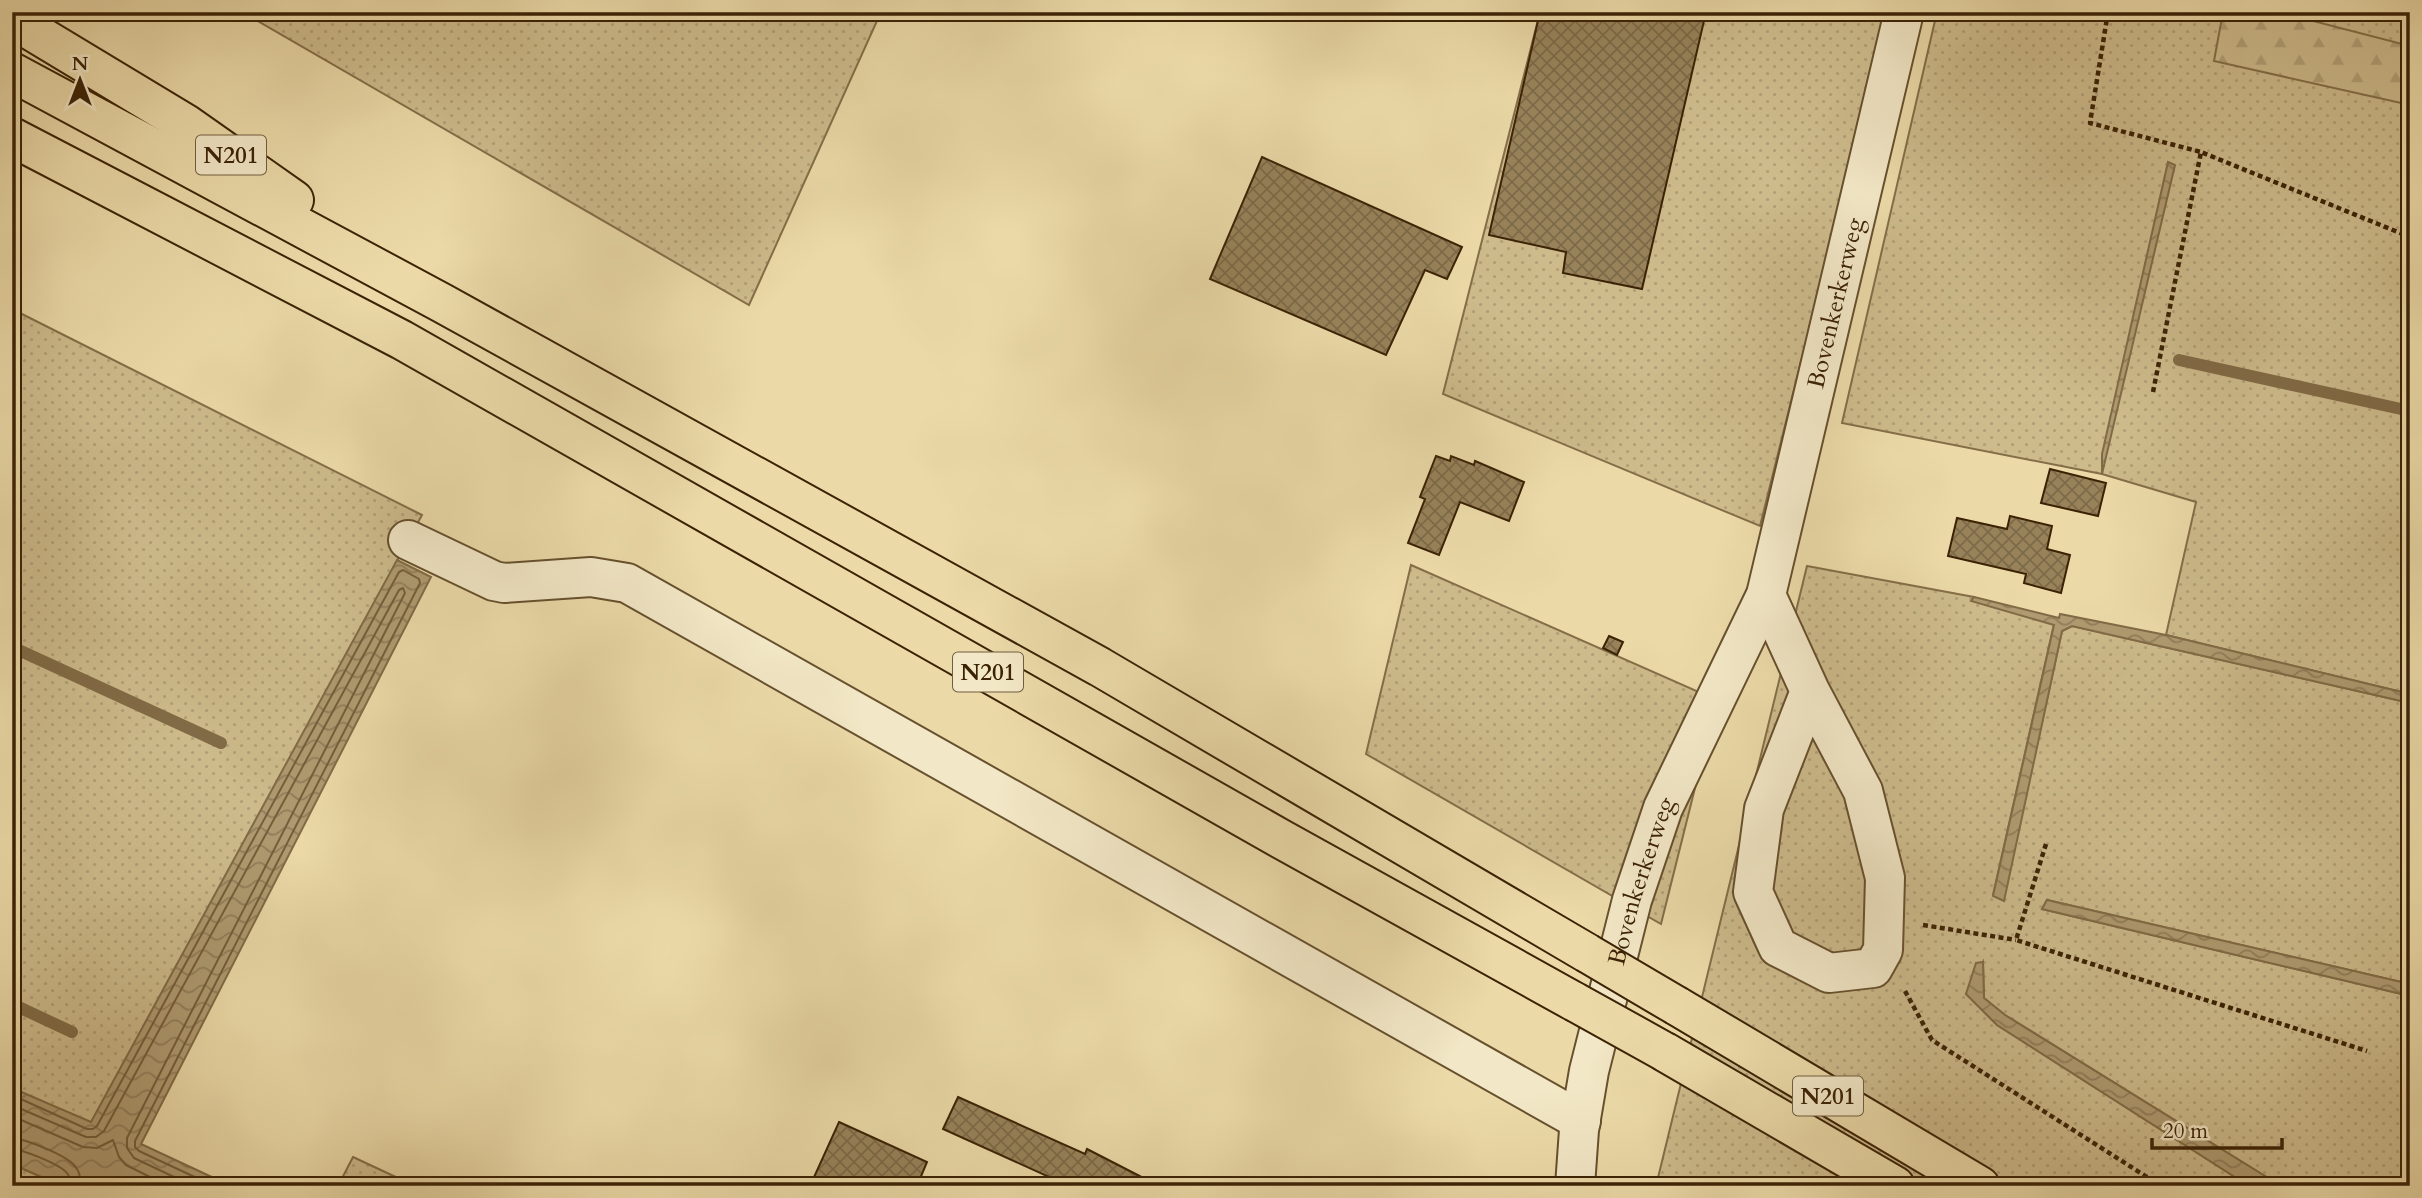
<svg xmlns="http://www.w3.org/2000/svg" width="2422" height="1198" font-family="Cardo,serif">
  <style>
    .grass { fill: url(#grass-dots); stroke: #846e48; stroke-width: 2 }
    .forest { fill: url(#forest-firs); stroke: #846e48; stroke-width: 2 }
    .water { fill: url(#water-waves); stroke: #816b46; stroke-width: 2 }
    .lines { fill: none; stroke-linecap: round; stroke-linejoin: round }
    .shore { stroke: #755e3b; stroke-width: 2 }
    .stream { stroke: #816b46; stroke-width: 12 }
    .building { fill: url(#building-cross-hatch); stroke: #3b2205; stroke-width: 2 }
    .minor-casing { stroke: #67502e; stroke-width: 42 }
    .highway-casing { stroke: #3b2205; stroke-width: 42 }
    .path { stroke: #3b2205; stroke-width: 4.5; stroke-dasharray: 5 3.5; stroke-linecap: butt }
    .minor { stroke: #f2e7c6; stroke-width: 38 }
    .highway { stroke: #ebdaa8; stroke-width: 38 }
    .highway-bridge-casing { stroke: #3b2205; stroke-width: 42; stroke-linecap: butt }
    .highway-bridge { stroke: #ebdaa8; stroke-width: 38 }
    .labels { text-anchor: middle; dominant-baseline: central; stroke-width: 5; stroke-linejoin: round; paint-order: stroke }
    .shield { fill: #f2e7c6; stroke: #725d3f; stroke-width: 2 }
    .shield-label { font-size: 23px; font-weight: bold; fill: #3b2205 }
    .street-label { font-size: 24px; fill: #3b2205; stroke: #f2e7c6 }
  </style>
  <defs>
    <pattern id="grass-dots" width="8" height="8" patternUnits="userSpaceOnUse" patternTransform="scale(1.75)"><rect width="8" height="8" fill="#cdbb8c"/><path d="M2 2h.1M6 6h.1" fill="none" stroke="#b1a077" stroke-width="1.8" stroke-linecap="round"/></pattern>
    <pattern id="forest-firs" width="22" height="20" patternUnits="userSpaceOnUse" patternTransform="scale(1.75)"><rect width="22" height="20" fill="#cdbb8c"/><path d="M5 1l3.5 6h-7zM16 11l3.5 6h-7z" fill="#b1a077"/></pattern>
    <pattern id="water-waves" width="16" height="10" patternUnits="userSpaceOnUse" patternTransform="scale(1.75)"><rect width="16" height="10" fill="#af9b71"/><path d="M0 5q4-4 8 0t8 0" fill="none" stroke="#907e5b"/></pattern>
    <pattern id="building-cross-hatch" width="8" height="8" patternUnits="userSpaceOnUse" patternTransform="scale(1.75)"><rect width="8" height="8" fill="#97825a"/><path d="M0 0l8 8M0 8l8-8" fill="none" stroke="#7c6a48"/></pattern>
  </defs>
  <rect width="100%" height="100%" fill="#ebdaa8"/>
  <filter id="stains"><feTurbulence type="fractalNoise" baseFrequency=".00286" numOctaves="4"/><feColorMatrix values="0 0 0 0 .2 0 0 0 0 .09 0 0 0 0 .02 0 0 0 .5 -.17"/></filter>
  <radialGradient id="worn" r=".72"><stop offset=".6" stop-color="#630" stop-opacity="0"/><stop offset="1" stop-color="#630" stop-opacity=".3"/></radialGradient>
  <g class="grass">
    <polygon points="242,12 881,12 749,305"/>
    <polygon points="1540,12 1888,12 1760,526 1443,394"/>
    <polygon points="1937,12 2410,12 2410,694 2166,635 2196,502 2102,474 1842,423"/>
    <polygon points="12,309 422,515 91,1123 12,1088"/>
    <polygon points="1411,565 1717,700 1661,924 1366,754"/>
    <polygon points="1807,566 1974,597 1972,600 2054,624 1993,895 2003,900 2062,631 2072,626 2410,703 2410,984 2047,900 2042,909 2410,996 2410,1186 2281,1186 2005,1015 1984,998 1983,962 1966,994 1997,1025 2249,1186 1656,1186"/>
    <polygon points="353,1157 415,1186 338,1186"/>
    <polygon points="12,1164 62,1186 12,1186"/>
  </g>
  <polygon class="forest" points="2223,12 2278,12 2410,46 2410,105 2214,61"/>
  <g class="water">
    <polygon points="2168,162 2175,165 2102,474 2102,454"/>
    <polygon points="397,560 431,577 141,1144 231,1186 62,1186 12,1164 12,1088 91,1122"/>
    <polygon points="1974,597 2059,618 2060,614 2166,635 2410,694 2410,703 2072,626 2062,631 2004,901 1993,896 2054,625 1971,601"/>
    <polygon points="2047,900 2410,984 2410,996 2042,909"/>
    <polygon points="1983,962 1984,998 2005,1015 2281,1186 2249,1186 1997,1025 1966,994 1976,963"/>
  </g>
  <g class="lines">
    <g class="shore">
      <polyline points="12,1095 87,1129 93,1129 97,1126 399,572 403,570 419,579 420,583 135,1141 135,1147 139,1151 214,1186"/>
      <polyline points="12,1105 86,1137 96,1137 104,1131 399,590 403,588 405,593 127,1138 127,1148 134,1158 193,1186"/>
      <polyline points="12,1116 83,1147 97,1148 113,1140 119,1157 126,1165 168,1186"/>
      <path d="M12 1138C26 1139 65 1155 74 1165 80 1171 81 1178 81 1186"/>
      <path d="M12 1149C24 1150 56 1163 65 1171 70 1175 71 1180 71 1186"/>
    </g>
    <g class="stream">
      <polyline points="2179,360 2410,411"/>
      <polyline points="12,647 221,743"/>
      <polyline points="12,1004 72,1032"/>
    </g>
  </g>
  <g class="building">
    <polygon points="1540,12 1706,12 1642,289 1563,273 1566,252 1489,235"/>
    <polygon points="1262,157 1462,247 1447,279 1425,270 1386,355 1210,279"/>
    <polygon points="1436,456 1450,461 1451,456 1474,465 1475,461 1524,482 1509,521 1460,502 1439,555 1408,543 1425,499 1420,497"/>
    <polygon points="2050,469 2106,483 2098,516 2041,503"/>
    <polygon points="2010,516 2052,526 2047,549 2070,555 2061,593 2024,583 2026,574 1948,556 1957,518 2007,529"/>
    <polygon points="1609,636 1623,642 1617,655 1603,648"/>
    <polygon points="958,1097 1085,1154 1087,1149 1159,1186 1069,1186 943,1129"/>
    <polygon points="839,1122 927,1162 917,1186 810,1186"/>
  </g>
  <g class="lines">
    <defs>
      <g id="minor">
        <polyline points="408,540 494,581 504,583 591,577 627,583 1581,1121"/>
        <polyline points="1766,595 1810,691 1863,791 1885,878 1883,950 1873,968 1829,973 1778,947 1753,892 1764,809 1810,691"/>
        <path id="s1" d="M1575 1186 1579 1130 1589 1071 1632 900 1663 808 1766 595 1904 12"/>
      </g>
      <g id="highway">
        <polyline points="12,19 186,124 294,200"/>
        <polyline points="12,72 442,303 1100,667 1587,953"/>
        <polyline points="12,137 402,340 1281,839 1575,1002"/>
        <polyline points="1677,1006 1980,1186"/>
        <polyline points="1665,1052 1895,1186"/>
      </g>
    </defs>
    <use href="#minor" class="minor-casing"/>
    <use href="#highway" class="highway-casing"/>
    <g class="path">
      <polyline points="2108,12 2090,123 2201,152"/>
      <polyline points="2153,392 2201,152 2410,237"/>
      <polyline points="2046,844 2016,940 2367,1051"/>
      <polyline points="1923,925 2016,940"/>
      <polyline points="1905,991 1932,1040 2161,1186"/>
    </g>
    <use href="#minor" class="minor"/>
    <use href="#highway" class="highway"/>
    <defs>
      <g id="highway-bridge">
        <polyline points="1587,953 1677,1006"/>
        <polyline points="1575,1002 1665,1052"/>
      </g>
    </defs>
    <use href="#highway-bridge" class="highway-bridge-casing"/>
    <use href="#highway-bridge" class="highway-bridge"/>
  </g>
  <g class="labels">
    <g class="shield">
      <rect x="196" y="135.5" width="70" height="39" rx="5"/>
      <rect x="953" y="652.5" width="70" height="39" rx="5"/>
      <rect x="1793" y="1076.5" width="70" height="39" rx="5"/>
    </g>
    <g class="shield-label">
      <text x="231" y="155">N201</text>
      <text x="988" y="672">N201</text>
      <text x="1828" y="1096">N201</text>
    </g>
    <g class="street-label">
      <text stroke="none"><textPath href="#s1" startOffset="926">Bovenkerkerweg</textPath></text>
      <text stroke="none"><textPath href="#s1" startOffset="313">Bovenkerkerweg</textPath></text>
    </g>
  </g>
  <rect width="2422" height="1198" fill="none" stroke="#ebdaa8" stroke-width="42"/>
  <rect x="14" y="14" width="2394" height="1170" fill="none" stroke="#3b2205" stroke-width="3.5"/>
  <rect x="21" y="21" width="2380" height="1156" fill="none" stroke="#3b2205" stroke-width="2"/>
  <g transform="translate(80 80)" stroke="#f2e7c6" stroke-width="5" paint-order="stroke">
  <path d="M0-5L12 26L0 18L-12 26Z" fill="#3b2205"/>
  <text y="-10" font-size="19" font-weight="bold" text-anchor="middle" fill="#3b2205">N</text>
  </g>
  <path d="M2152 1138v10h130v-10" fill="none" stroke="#3b2205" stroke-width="3.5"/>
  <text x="2163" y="1138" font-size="21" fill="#3b2205" stroke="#f2e7c6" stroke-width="5" paint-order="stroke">20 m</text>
  <rect width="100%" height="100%" filter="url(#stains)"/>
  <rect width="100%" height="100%" fill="url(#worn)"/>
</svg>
